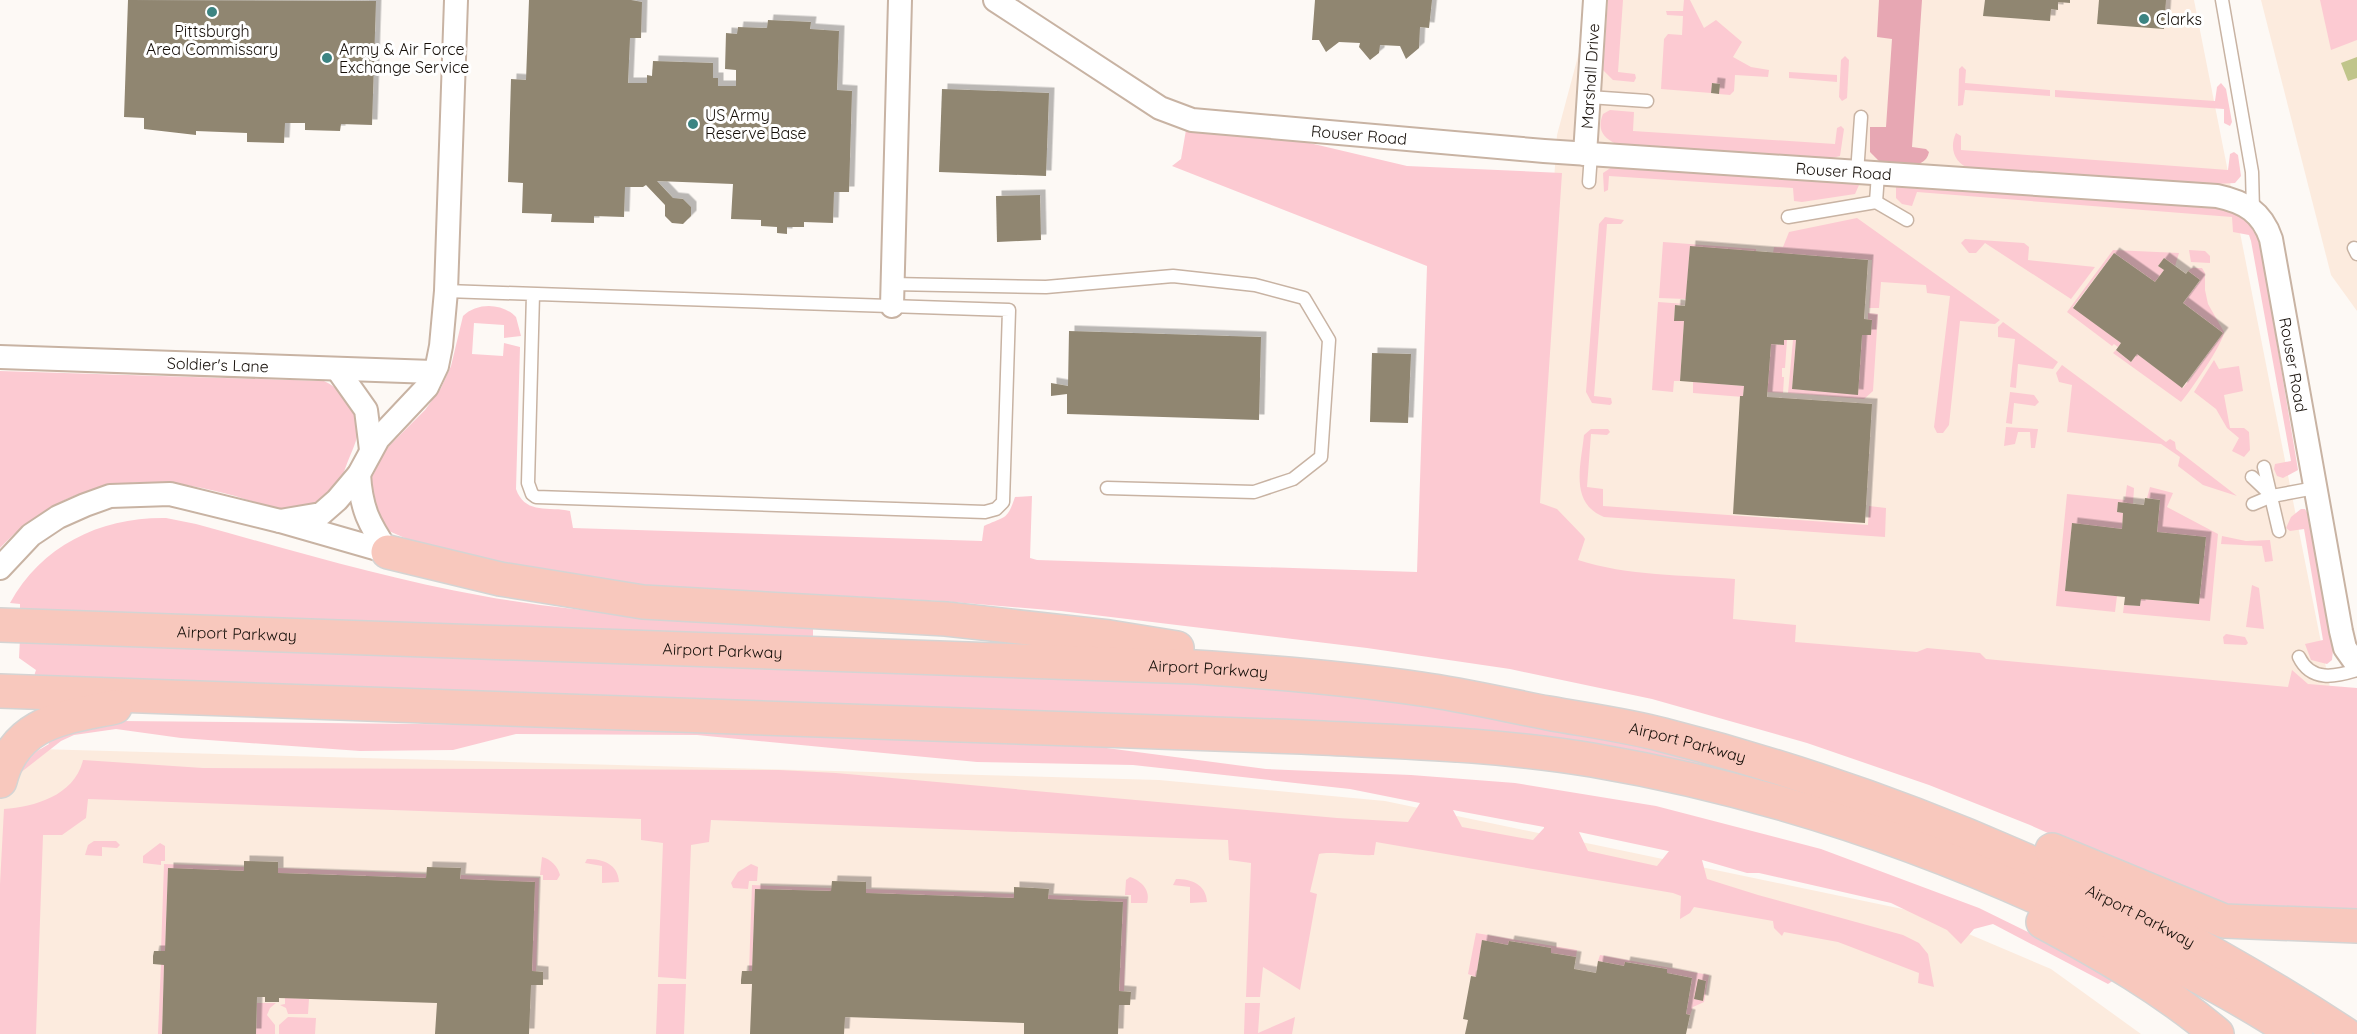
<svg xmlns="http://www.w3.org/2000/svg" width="2357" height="1034" font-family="Quicksand,sans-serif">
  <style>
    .built { fill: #fcebde }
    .green { fill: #fccad2; fill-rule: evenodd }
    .forest { fill: #e7a7b3 }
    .water { fill: #c0c58b }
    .building { fill: #908671; filter: url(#shadow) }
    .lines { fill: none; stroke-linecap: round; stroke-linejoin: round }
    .lane-casing { stroke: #c8b3a3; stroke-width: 15 }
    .street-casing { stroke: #c8b3a3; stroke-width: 26 }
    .highway-casing { stroke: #d5d4d3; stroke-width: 36 }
    .lane { stroke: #fff; stroke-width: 12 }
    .street { stroke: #fff; stroke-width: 22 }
    .highway { stroke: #f8c8bd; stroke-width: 33 }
    .poi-dot { fill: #3c8482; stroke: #fff; stroke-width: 2 }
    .labels { text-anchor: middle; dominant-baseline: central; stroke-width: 6; stroke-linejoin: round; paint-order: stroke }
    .poi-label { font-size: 16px; fill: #160f09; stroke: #fff; text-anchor: start }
    .street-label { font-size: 16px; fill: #160f09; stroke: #fff }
  </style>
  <defs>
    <filter id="shadow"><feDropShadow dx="5.5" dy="-5.5" stdDeviation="0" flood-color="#0004"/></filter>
  </defs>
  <rect width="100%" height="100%" fill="#fdf9f5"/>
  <g class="built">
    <polygon points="1593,0 2194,0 2333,703 1525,625 1557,135"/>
    <polygon points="2261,0 2357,0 2357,311 2331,275"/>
    <polygon points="0,748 1159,780 1385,801 1917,912 2051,969 2141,1034 0,1034"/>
  </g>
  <g class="green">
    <polygon points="1608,0 1623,0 1618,72 1635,74 1636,78 1634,82 1613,80 1603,70"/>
    <polygon points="1684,0 1690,0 1704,28 1716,20 1742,42 1733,57 1751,67 1769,70 1768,77 1735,75 1734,91 1730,95 1719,94 1720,84 1712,83 1711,93 1661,89 1664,39 1668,34 1682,35 1683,16 1667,15 1666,11 1683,11"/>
    <polygon points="2320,0 2357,0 2357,40 2331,50"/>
    <polygon points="1845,56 1849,60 1847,98 1842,101 1839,97 1841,60"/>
    <polygon points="1962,66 1966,70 1965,83 2050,90 2050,96 1965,90 1963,105 1958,106 1959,69"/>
    <polygon points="1789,72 1837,75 1837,82 1789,78"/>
    <polygon points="2221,83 2226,89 2232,122 2230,126 2224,123 2224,109 2055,97 2055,90 2215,101 2217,87"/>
    <path d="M1610 110 1634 112 1633 131 1835 144 1837 128 1841 126 1844 129 1840 156 1825 160 1616 144C1602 137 1597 129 1603 114Z"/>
    <path d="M1186 130 1301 141 1407 166 1562 173 1540 503 1557 509 1583 536 1585 539 1578 560C1627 576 1684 575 1735 579L1733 619 1796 625 1795 642 1917 652 1927 648 1980 653 1986 659 2288 687 2292 670 2308 684 2357 688V910L2232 906 2173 888 2030 825 1929 785 1807 743 1652 699 1510 669 1367 648 1061 611 941 601 650 586 502 563 414 542 382 528 368 501 370 481 386 449 425 410 441 388 451 366 463 316C477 302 503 303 516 317L521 336 504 338V325L474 323 472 354 503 356 504 343 520 347 516 489C525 515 549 506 570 511L573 528 982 541 984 526C1005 516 1007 521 1015 497L1032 496 1030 558 1037 560 1417 572 1427 266 1172 166 1181 159Z"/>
    <path d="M1956 133 1961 136V150L2228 170 2230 154 2234 152 2238 155 2241 176 2235 183 2216 184 1971 169C1954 164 1949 148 1956 133Z"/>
    <polygon points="1612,167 1853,184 1859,185 1855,194 1802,202 1794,201 1793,188 1609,176 1608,190 1604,192 1603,173"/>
    <polygon points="1896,187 2220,208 2247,220 2260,242 2298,470 2283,478 2277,476 2274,469 2275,464 2291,461 2251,241 2249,235 2233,232 2232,217 1917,192 1912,206 1902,204 1896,198"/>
    <polygon points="1605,217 1624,220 1621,224 1607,224 1594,396 1611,398 1612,403 1610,405 1592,403 1586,392 1599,224"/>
    <polygon points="1857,218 2000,320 1995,324 1960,321 1949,425 1943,433 1937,433 1934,427 1950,296 1927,293 1926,285 1881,282 1879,308 1869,308 1872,260 1773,253 1774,247 1783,247 1789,232"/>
    <polygon points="1965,239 2024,243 2029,247 2028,260 2095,267 2071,299 1985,243 1976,253 1969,253 1961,243"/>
    <polygon points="1663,242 1756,249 1756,252 1690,247 1686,299 1659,298"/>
    <polygon points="2113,250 2179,253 2175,266 2164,258 2158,266 2164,270 2155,282 2114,253 2073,307 2121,343 2118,347 2114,344 2112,346 2067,312"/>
    <polygon points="2189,250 2205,251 2210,256 2210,263 2191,262"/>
    <path d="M2192 268H2202L2205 273V290L2208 304 2224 332C2224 342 2190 392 2181 402L2113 353 2116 350 2131 362 2137 354 2183 388 2223 333 2183 303 2200 281 2188 271Z"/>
    <polygon points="1658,302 1685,304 1675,305 1674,320 1684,321 1680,381 1674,381 1673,392 1652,390"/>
    <polygon points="1868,313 1878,314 1873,391 1864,399 1788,393 1793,340 1796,340 1792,389 1858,394 1862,335 1871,335 1872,320 1868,320"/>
    <polygon points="2003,322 2058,362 2053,369 2018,364 2016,388 2010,387 2015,339 1998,337 1998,327"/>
    <polygon points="1784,340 1787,340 1785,368 1782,368 1782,377 1784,377 1783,393 1767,392 1771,344 1784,345"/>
    <polygon points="2214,360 2219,369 2239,366 2243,391 2224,395 2230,428 2244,428 2249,432 2250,450 2244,457 2232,451 2239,438 2227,428 2216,409 2194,392"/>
    <polygon points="2062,365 2166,442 2170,439 2175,442 2176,449 2237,496 2203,485 2178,466 2180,457 2161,444 2067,432 2072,385 2059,382 2056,373"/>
    <path d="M0 371 324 381C335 386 341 392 348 401 367 429 355 441 345 469 341 480 334 497 323 503 295 518 262 504 235 496 144 470 68 477 0 548Z"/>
    <polygon points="1693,382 1744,386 1743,397 1693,393"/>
    <polygon points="2010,392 2034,395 2039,402 2035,406 2014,403 2012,424 2006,423"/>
    <polygon points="2006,427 2038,429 2035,448 2031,448 2030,432 2018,432 2015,444 2004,446"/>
    <path d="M1591 429H1608L1610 432 1607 435 1591 434 1587 487 1603 489V506L1868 525 1869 506 1886 508 1885 537 1604 517C1569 503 1581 465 1584 435Z"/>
    <polygon points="2127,485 2134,488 2133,504 2118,503 2117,512 2123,513 2122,529 2072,524 2065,590 2117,596 2115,612 2056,606 2067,494 2125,500"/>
    <polygon points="2150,487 2173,493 2167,507 2218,534 2210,621 2123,613 2124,605 2140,606 2141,599 2199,604 2206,538 2157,532 2160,500 2147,498"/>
    <polygon points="2301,509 2305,509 2309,516 2333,650 2332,660 2327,664 2311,660 2305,644 2323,640 2304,529 2290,531 2286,528 2291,517"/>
    <path d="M166 518 196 524C291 550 386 579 483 596 592 616 703 619 813 625V637L758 638 20 612V604L10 603C42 545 101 517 166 518Z"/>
    <polygon points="2222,536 2246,541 2270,540 2273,561 2265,562 2262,546 2221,544"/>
    <polygon points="2252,585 2259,588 2264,629 2246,627"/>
    <polygon points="2226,634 2245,637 2248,643 2246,645 2224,644 2223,637"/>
    <polygon points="20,638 1100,675 1379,696 1620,739 1752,776 1751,780 1706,769 34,676 36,670 19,658"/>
    <path d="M122 721 616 726 1061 742 1266 769 1411 775 1515 783 1656 806 1821 849 1979 908 2052 944 2114 980 2108 984 1993 924 1974 929 1961 944 1947 930 1891 903 1759 873H1747L1702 860 1707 879 1758 895 1903 935 1919 943 1928 954 1934 987 1918 983 1919 973 1838 942 1784 932 1782 936 1774 928 1773 921 1694 907 1690 913 1680 919 1681 896 1673 893 1376 842 1374 855C1357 856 1331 851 1319 854L1310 892 1317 894 1300 990 1263 967 1260 997H1246L1251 863 1229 860 1228 840 711 820 709 842 691 845 686 979 658 977 663 843 641 840V819L88 799 86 818 62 835H43L36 1034H0V884L4 809C35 807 75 795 83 760L203 768 779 770 836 773 1337 818 1408 822 1420 803 1350 789 1133 765 977 762 697 735 516 734 453 750 360 751 181 738 116 729 74 735 61 741 15 777 31 749 34 753 49 744 46 737ZM1453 810 1544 827V828L1533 840 1462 827ZM1579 832 1668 851H1669L1657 866 1588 851Z"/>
    <polygon points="94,841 116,841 120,845 117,848 102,847 102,856 85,855 88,845"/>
    <polygon points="160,843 165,846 165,861 161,861 161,865 143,863 143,856"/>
    <path d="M542 857C551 859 558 867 560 875L557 880H543V875H540Z"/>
    <path d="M587 859C603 859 618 864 619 882L602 883V866L585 863Z"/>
    <polygon points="164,864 244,867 244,871 168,869 165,951 161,951"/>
    <polygon points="751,864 758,867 757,881 749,881 748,889 733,888 731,883 738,872"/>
    <polygon points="278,868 426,874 426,878 278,873"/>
    <polygon points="461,875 539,878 536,972 532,971 460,879"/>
    <path d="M1130 877C1142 881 1151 891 1147 903H1131V895H1125L1126 880Z"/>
    <path d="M1176 879C1191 879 1206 884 1207 902L1190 903V887L1173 885Z"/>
    <polygon points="752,885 832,888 831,891 755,889 752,971 749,971"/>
    <polygon points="866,889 1014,894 1014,898 866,893"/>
    <polygon points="1048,895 1127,899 1124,991 1119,991 1123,902 1048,899"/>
    <polygon points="1476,933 1577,950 1576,957 1551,953 1551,948 1510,941 1508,945 1482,941 1476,977 1468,974"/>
    <polygon points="1600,955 1709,975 1704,1002 1693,1007 1690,1015 1686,1014 1692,978 1667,973 1667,969 1626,962 1624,966 1598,961"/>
    <polygon points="161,964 164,965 162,1034 158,1034"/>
    <polygon points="658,984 686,984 684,1034 656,1034"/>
    <polygon points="285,998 309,999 308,1014 288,1014 286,1008 280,1005 285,1004"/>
    <polygon points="257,1003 276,1003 270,1008 267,1015 275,1025 275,1034 256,1034"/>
    <polygon points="1245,1003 1260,1003 1258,1033 1295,1017 1292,1034 1244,1034"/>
    <polygon points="288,1017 316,1018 315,1034 279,1034 279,1025"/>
  </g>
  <path class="forest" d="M1879 0H1922L1912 147 1926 149 1929 152C1925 172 1896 164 1881 163L1870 152V127H1886L1892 39 1877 37Z"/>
  <polygon class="water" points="2357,57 2357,78 2348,81 2341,63"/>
  <g class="building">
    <polygon points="128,0 376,1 372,125 341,124 340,131 305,130 305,123 285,123 284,143 247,142 247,133 196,131 196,135 144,129 144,118 124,117"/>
    <polygon points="529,0 631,0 642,2 641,38 630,38 628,83 647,83 647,75 652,76 653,61 713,63 713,78 718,78 718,86 736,86 736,70 725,69 726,33 737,34 738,27 767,28 768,20 811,22 810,29 839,31 837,90 852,91 849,192 834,192 833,223 804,222 804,227 787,227 787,234 777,233 777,227 761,226 761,220 731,219 733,184 657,181 673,198 683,199 691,207 691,216 683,224 672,223 665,216 665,205 646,185 643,187 625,187 624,217 594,216 594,223 551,222 552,214 522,213 523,183 508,182 511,79 526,80"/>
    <polygon points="1315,0 1432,0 1429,28 1420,27 1419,48 1406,59 1400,46 1380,45 1379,53 1370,60 1359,47 1360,43 1339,42 1326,52 1319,40 1312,40"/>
    <polygon points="1985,0 2070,0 2070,3 2058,2 2058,10 2051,9 2050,21 1983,16"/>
    <polygon points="2099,0 2166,0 2164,29 2097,24"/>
    <polygon points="1712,83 1720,84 1719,94 1711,93"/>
    <polygon points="942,89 1049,93 1046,176 939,172"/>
    <polygon points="1040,195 1041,240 997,242 996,196"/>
    <polygon points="1690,246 1868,260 1864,319 1872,320 1871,335 1862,335 1858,395 1792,389 1796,340 1784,340 1784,345 1771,344 1767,397 1872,404 1865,523 1733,514 1740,396 1743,396 1744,386 1680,381 1684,321 1674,321 1675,305 1685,306"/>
    <polygon points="2114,253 2155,282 2164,270 2158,266 2164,258 2186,274 2188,271 2200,280 2183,303 2223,333 2182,388 2137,354 2131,362 2116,350 2121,343 2073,308"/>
    <polygon points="1069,331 1261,337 1259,420 1067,414 1067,394 1051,396 1051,383 1068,386"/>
    <polygon points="1372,353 1411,354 1408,423 1370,422"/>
    <polygon points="2145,498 2160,500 2157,532 2206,537 2199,604 2141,599 2140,606 2124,605 2125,597 2065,591 2072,523 2122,529 2123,513 2117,512 2118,502 2144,505"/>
    <polygon points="244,861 278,862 278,873 426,878 427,867 461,868 460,879 535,882 532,971 543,972 543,985 531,985 529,1034 435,1034 437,1003 279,998 279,1002 265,1002 265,997 257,997 256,1034 162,1034 164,965 153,964 153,956 154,951 165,951 168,868 244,871"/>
    <polygon points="832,881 866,882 866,893 1014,898 1014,887 1034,888 1049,889 1048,899 1123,902 1119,991 1131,992 1130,1005 1119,1005 1118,1034 1024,1034 1024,1023 845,1017 844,1034 750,1034 752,984 741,984 741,980 742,971 752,971 755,889 831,891"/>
    <polygon points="1482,940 1508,945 1509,941 1551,948 1551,953 1576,957 1574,969 1596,973 1598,961 1624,966 1625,962 1667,969 1667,973 1692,978 1686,1014 1690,1015 1686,1034 1465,1034 1468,1020 1463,1019 1471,976 1476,977"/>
    <polygon points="1698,979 1706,981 1703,1001 1694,999"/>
  </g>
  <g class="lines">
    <defs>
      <g id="lane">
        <polyline points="2222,0 2252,172 2253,210"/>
        <polyline points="1589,97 1647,101"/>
        <polyline points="1857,173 1861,117"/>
        <polyline points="1589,182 1591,154"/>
        <polyline points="1876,202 1878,174"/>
        <polyline points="1788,217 1876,202 1907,220"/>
        <polyline points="2354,248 2357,254"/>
        <polyline points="892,284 1046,287 1173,276 1255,285 1304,298 1329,340 1321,457 1293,479 1254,492 1107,488"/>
        <polyline points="446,291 1009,310 1003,502 996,509 985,512 536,497 532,494 528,483 533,294"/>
        <polyline points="2264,467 2279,531"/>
        <polyline points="2252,477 2271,495"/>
        <polyline points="2253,504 2272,496 2315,488"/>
        <path d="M2299 657C2311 682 2335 677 2357 670"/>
      </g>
      <g id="street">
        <path id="s1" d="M995 0 1160 108 1192 120 1544 151 2217 196C2245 202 2262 212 2271 239L2341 631 2345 648 2357 665"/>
        <path id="s2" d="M1585 154 1595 0"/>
        <polyline points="892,306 900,0"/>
        <path id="s3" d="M0 357 433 372"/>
        <polyline points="337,369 366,410 371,450"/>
        <path d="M359 474C361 509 369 524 388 552"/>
        <polyline points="280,521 321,514 337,500 359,474 378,439 427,387 437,366 441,346 446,291 456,0"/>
        <polyline points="0,568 31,535 58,517 85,505 110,496 170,494 280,521 388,552"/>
      </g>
      <g id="highway">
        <polyline points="388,552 500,579 643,602 946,619 1109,637 1177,648"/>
        <path id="s4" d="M0 625 1195 667C1271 672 1346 678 1421 689 1464 695 1506 705 1548 713 1586 720 1625 725 1663 735 1904 796 2138 898 2345 1034"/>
        <path d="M0 691 1302 737C1399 742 1496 744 1592 760 1781 792 1964 857 2135 944 2190 971 2245 1000 2296 1034"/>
        <path d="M0 781C15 721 63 718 115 707"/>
        <polyline points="2052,850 2224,921 2357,926"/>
        <path d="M2043 922C2103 954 2165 990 2217 1034"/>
      </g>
    </defs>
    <use href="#lane" class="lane-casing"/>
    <use href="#street" class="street-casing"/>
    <use href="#highway" class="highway-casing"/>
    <use href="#lane" class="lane"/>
    <use href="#street" class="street"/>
    <use href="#highway" class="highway"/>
  </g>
  <g class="poi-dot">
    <circle cx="212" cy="12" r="6"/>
    <circle cx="2144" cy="19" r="6"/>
    <circle cx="327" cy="58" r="6"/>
    <circle cx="693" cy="124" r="6"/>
  </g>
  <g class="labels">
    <g class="poi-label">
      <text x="2156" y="19">Clarks</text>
      <text x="212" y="31" text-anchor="middle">Pittsburgh<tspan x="212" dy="18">Area Commissary</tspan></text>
      <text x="339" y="49">Army &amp; Air Force<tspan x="339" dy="18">Exchange Service</tspan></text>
      <text x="705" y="115">US Army<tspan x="705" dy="18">Reserve Base</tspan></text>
    </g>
    <g class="street-label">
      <text stroke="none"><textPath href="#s2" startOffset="78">Marshall Drive</textPath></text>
      <text stroke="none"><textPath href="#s1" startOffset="399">Rouser Road</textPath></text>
      <text stroke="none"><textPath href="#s1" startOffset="885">Rouser Road</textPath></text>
      <text stroke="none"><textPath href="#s1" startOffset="1460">Rouser Road</textPath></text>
      <text stroke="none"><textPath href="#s3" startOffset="218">Soldier's Lane</textPath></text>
      <text stroke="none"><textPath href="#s4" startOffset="237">Airport Parkway</textPath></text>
      <text stroke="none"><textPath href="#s4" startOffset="723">Airport Parkway</textPath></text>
      <text stroke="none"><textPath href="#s4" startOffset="1209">Airport Parkway</textPath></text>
      <text stroke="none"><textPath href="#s4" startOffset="1695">Airport Parkway</textPath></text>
      <text stroke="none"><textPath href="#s4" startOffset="2181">Airport Parkway</textPath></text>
    </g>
  </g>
</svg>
